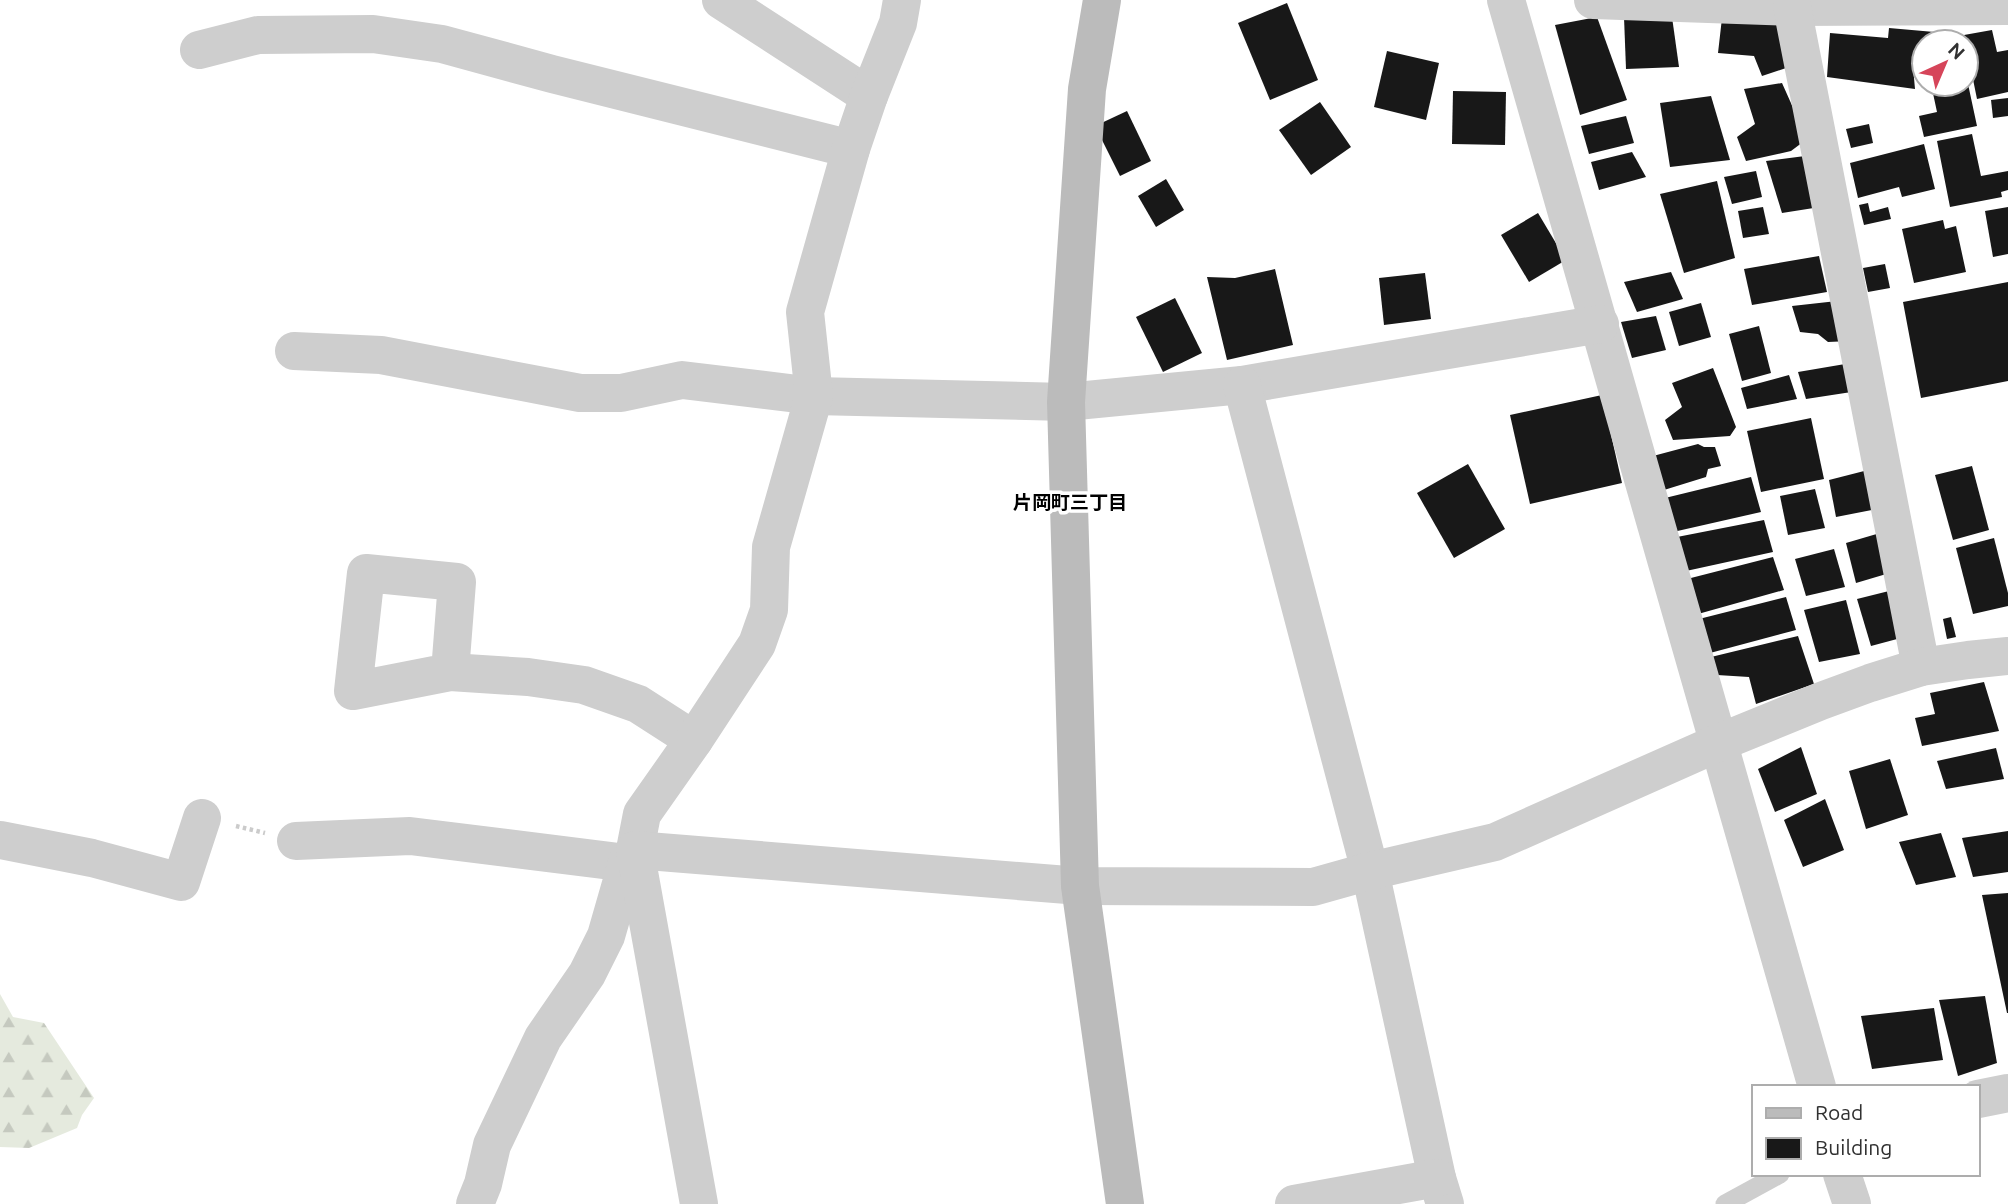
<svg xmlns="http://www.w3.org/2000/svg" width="2008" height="1204" font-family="Ubuntu,'Noto Sans JP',sans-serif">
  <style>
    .forest { fill: url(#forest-firs) }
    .building { fill: #181818 }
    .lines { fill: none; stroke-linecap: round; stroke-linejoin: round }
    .path { stroke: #cbcbcb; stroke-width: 4.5; stroke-dasharray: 3.5 3.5; stroke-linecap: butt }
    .lane { stroke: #cecece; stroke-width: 19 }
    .street { stroke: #cecece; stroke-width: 38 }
    .secondary { stroke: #bbb; stroke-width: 38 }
    .labels { text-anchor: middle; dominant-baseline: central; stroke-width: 7; stroke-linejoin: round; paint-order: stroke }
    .neighbourhood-label { font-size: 19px; font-weight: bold; fill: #000; stroke: #fff }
  </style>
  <defs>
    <pattern id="forest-firs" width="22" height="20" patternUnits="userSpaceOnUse" patternTransform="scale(1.75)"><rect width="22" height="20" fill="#e5eade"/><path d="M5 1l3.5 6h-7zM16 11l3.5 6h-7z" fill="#c5c9bf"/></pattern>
  </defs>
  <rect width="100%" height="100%" fill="#fff"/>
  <polygon class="forest" points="0,994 13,1017 44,1023 94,1098 82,1115 77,1128 29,1148 0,1147"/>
  <g class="building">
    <polygon points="1287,3 1318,80 1270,100 1238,23"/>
    <polygon points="1597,17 1627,100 1580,115 1555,25"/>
    <polygon points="1624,17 1672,17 1679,67 1626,69"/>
    <polygon points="1722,18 1779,20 1792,66 1762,76 1754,56 1718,53"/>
    <polygon points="1889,28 1957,34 1958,42 1924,42 1924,57 1912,56 1915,89 1827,77 1830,33 1888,38"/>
    <polygon points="1992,30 1997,52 2008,50 2008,92 1977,99 1964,35"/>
    <polygon points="1387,51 1439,63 1426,120 1374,107"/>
    <polygon points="1782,83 1807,139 1791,151 1746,161 1737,137 1755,124 1744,89"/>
    <polygon points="1931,84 1968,84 1977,126 1924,137 1919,116 1937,112"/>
    <polygon points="1453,91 1506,92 1505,145 1452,144"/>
    <polygon points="1711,96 1730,160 1670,167 1660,103"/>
    <polygon points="2008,98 2008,116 1993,118 1991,100"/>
    <polygon points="1320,102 1351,147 1311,175 1279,130"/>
    <polygon points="1127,111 1151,161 1120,176 1095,126"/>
    <polygon points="1626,116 1634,143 1589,154 1581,126"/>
    <polygon points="1869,124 1873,143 1851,148 1846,129"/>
    <polygon points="1972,134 1981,176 2008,171 2008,190 2001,192 2002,197 1950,207 1937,141"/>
    <polygon points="1924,144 1935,189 1902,197 1899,187 1858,198 1850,163"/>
    <polygon points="1632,152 1646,177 1599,190 1591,162"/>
    <polygon points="1805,156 1820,207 1782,213 1766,161"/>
    <polygon points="1756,171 1762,197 1732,204 1724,177"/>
    <polygon points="1166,179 1184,210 1156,227 1138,196"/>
    <polygon points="1717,181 1735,258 1684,273 1660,194"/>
    <polygon points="1868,203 1870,212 1888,207 1891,219 1864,225 1859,205"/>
    <polygon points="1763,207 1769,234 1743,238 1738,211"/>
    <polygon points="2008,207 2008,254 1993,257 1985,211"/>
    <polygon points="1538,213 1566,260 1529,282 1501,235"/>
    <polygon points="1943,220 1945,229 1956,226 1966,272 1914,283 1902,229"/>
    <polygon points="1819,256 1827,292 1752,305 1744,269"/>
    <polygon points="1885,264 1890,288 1868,292 1863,268"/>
    <polygon points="1275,269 1293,345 1227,360 1207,277 1235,278"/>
    <polygon points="1671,272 1683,299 1637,312 1624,282"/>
    <polygon points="1425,273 1431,319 1384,325 1379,278"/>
    <polygon points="2008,282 2008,381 1921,398 1903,302"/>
    <polygon points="1175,298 1202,353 1163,372 1136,317"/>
    <polygon points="1837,301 1850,341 1828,342 1818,334 1800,332 1792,306"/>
    <polygon points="1701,303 1711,337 1679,346 1669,312"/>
    <polygon points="1656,316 1666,350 1632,358 1621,322"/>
    <polygon points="1759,326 1771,373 1742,381 1729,334"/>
    <polygon points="1851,363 1858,391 1806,399 1798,372"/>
    <polygon points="1713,368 1736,427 1730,436 1673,440 1665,420 1682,407 1672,383"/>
    <polygon points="1789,375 1797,399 1747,409 1741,388"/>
    <polygon points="1602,395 1622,483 1530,504 1510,415"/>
    <polygon points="1811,418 1824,479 1761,492 1747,431"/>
    <polygon points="1698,444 1704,447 1715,447 1721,466 1708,469 1706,477 1664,490 1653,456"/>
    <polygon points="1468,464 1505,529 1454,558 1417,493"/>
    <polygon points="1972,466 1989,530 1953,540 1935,475"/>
    <polygon points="1872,469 1882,508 1836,517 1829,480"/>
    <polygon points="1751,477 1761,512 1673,532 1665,498"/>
    <polygon points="1815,489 1825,528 1788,535 1780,496"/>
    <polygon points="1764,520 1773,552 1686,571 1677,537"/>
    <polygon points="1880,533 1893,572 1856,583 1846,543"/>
    <polygon points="1994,538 2008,593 2008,606 1973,614 1956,548"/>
    <polygon points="1834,549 1845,587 1806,596 1795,559"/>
    <polygon points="1773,557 1784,590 1698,614 1687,579"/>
    <polygon points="1897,589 1912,635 1871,646 1857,599"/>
    <polygon points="1786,597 1796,630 1710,653 1699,619"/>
    <polygon points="1846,600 1860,654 1819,662 1804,610"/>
    <polygon points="1951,617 1956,637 1947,639 1943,619"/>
    <polygon points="1798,636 1814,684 1756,704 1749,677 1717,675 1711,657"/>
    <polygon points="1984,682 1999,731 1922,746 1915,718 1935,714 1930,693"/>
    <polygon points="1801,747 1817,794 1775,812 1758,769"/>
    <polygon points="1996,748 2004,779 1946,789 1937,761"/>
    <polygon points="1890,759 1908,815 1866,829 1849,771"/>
    <polygon points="1825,799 1844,850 1803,867 1784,820"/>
    <polygon points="2008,831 2008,872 1973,877 1962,838"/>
    <polygon points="1941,833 1956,877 1916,885 1899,842"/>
    <polygon points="2008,893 2008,1013 2007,1013 1982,895"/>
    <polygon points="1985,996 1997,1063 1958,1076 1939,1000"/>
    <polygon points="1934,1008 1943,1060 1872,1069 1861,1016"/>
  </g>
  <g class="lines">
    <polyline class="path" points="236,826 265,833"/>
    <polyline class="lane" points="1725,1204 1780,1174"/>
    <g class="street">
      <polyline points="721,0 869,96"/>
      <polyline points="1506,0 1817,1087"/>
      <polyline points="1593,0 1792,7 2008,6"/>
      <polyline points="1792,7 1921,667"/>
      <polyline points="199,50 258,35 373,34 442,44 552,74 851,149"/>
      <polyline points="294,351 381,355 580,393 621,393 682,380 814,396 1066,402 1242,385 1600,324"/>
      <polyline points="1242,385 1370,871 1437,1178 1445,1204"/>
      <polyline points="450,672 457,582 366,573 353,691 450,672 528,677 584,685 638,704 694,740"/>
      <polyline points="0,840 92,858 181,882 202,818"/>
      <polyline points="296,841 410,836 627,863"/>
      <polyline points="1978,1099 2008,1093"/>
      <polyline points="1842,1174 1852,1204"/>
      <polyline points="475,1204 483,1184 492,1145 543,1038 587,974 606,936 627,863 635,850 642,814 694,740 757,644 769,610 771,547 814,396 805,312 851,149 869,96 898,23 902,0"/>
      <polyline points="699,1204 635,850 1080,886 1313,887 1370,871 1495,842 1718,743 1821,701 1870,683 1921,667 1968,660 2008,656"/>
      <polyline points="1294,1204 1437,1178"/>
    </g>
    <polyline class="secondary" points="1102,0 1087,89 1066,402 1080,886 1125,1204"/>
  </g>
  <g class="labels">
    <g class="neighbourhood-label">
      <text x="1070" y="502">片岡町三丁目</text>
    </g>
  </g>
  <rect x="1752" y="1085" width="228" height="91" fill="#ffffff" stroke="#adadad" stroke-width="2"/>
  <rect x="1766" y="1108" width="35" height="10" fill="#bbbbbb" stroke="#adadad" stroke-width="2"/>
  <text x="1815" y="1120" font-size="21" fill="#313131">Road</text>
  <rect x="1766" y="1138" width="35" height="21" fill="#181818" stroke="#adadad" stroke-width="2"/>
  <text x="1815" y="1155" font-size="21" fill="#313131">Building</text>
  <g transform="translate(1945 63) rotate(44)"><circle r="33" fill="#ffffff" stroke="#adadad" stroke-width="2"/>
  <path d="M0-5L12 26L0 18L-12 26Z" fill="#d6455a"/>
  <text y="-10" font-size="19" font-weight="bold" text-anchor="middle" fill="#313131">N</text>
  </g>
</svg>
